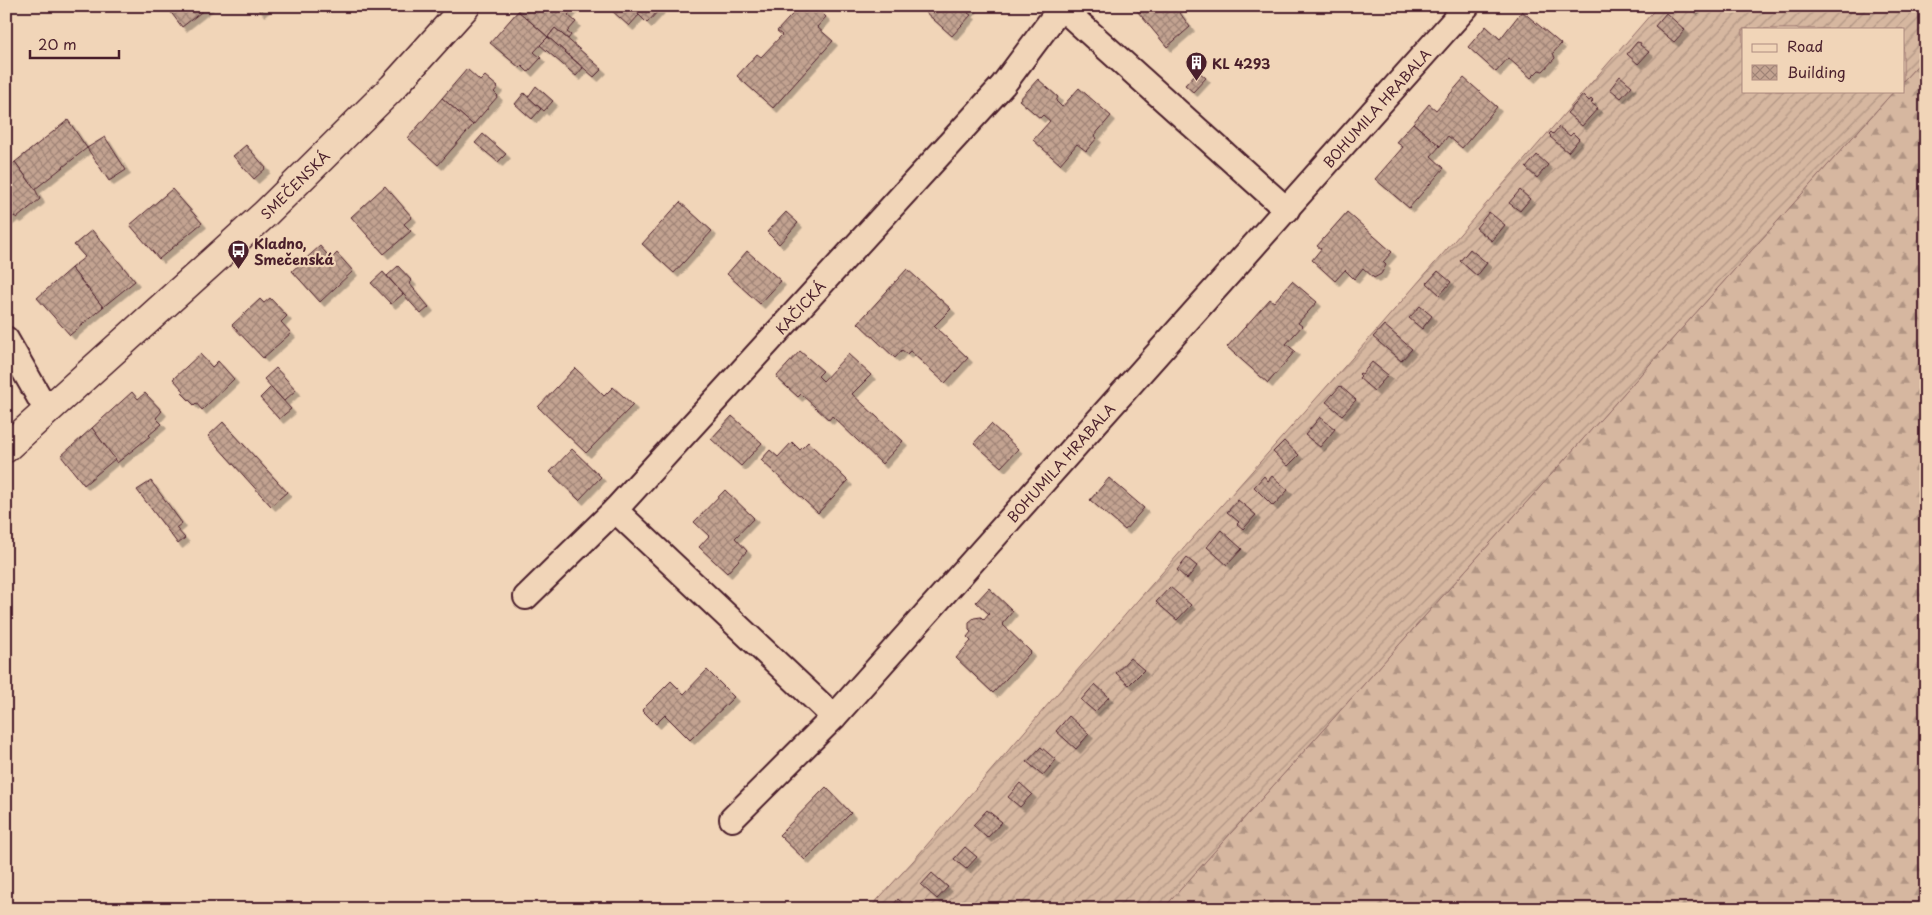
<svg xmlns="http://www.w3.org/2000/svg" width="1932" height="915" font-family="'Playpen Sans',sans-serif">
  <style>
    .forest { fill: url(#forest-firs); stroke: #906b66 }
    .garden { fill: url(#garden-furrows); stroke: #906b66 }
    .building { fill: url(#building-cross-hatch); stroke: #4a1f2b; filter: url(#shadow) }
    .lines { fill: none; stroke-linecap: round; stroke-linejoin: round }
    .street-casing { stroke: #4a1f2b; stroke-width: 28 }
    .secondary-casing { stroke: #4a1f2b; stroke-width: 31 }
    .street { stroke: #f1d5b8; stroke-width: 24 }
    .secondary { stroke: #f1d5b8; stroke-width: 28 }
    .labels { text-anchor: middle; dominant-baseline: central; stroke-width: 4.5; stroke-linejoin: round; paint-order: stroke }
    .poi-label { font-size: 14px; font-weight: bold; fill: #4a1f2b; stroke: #f1d5b8; text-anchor: start }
    .street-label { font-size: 14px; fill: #4a1f2b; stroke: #f1d5b8 }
  </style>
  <defs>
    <pattern id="forest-firs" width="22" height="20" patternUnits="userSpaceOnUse" patternTransform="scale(1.25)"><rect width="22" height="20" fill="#d6b7a0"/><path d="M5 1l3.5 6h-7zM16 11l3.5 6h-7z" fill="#b09483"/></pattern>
    <pattern id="garden-furrows" width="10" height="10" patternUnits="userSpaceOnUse" patternTransform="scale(1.25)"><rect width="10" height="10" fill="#d6b7a0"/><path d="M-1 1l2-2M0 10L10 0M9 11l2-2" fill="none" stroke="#b09483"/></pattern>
    <pattern id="building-cross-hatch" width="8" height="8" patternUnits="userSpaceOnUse" patternTransform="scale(1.25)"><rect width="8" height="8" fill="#c3a391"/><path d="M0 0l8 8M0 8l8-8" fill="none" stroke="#a08477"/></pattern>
    <filter id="shadow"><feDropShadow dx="4.5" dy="4.5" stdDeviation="0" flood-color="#0004"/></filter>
  </defs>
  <rect width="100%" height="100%" fill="#f1d5b8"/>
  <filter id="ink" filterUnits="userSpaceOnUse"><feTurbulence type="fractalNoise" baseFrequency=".02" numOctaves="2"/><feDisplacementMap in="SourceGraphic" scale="10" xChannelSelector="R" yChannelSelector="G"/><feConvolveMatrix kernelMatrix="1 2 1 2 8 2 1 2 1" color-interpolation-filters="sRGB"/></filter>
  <g filter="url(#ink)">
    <polygon class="forest" points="1926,56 1926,909 1163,909 1894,91 1903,91 1903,81"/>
    <polygon class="garden" points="1658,6 1926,6 1926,56 1903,81 1903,29 1743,29 1743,91 1894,91 1163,909 869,909 913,861 1138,600 1375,332"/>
    <g class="building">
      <polygon points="166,6 209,6 182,27"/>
      <polygon points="256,6 267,6 260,12"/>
      <polygon points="522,6 575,6 568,15 576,22 567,32 571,35 568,39 555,28 548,37 518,11"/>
      <polygon points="614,6 630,6 639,15 629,26 611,10"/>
      <polygon points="630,6 657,6 660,9 647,23"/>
      <polygon points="800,6 815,6 826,17 817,27 833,41 773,108 737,76 757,54 761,57 782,35 777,31"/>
      <polygon points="925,6 974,6 968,13 971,15 952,36 924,11 927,8"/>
      <polygon points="1133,6 1175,6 1190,27 1167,47"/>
      <polygon points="1688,6 1698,6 1694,11"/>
      <polygon points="518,11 548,37 534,52 541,58 528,72 522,66 520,68 490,43"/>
      <polygon points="1522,11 1561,44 1553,53 1555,58 1543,71 1539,70 1531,78 1508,58 1496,72 1468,47 1486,26 1500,39"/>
      <polygon points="1666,13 1685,30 1674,42 1655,26"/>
      <polygon points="555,28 602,69 594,77 548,37"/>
      <polygon points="548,37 583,68 576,76 540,45"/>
      <polygon points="1637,42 1641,43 1640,45 1649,52 1638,64 1627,54"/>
      <polygon points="467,69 480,81 485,76 498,87 494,92 498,96 473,125 442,98"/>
      <polygon points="1198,71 1206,78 1193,92 1185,85"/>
      <polygon points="1620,76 1632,86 1621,98 1610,89"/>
      <polygon points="1464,78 1497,107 1462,148 1448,136 1440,146 1413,123 1429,104 1436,110"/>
      <polygon points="1038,79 1058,97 1056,101 1062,107 1079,88 1111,116 1094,136 1097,138 1086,151 1077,144 1060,164 1033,140 1050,121 1043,115 1040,118 1019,100"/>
      <polygon points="536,86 553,101 544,111 528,97"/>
      <polygon points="524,93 541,109 532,119 515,104"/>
      <polygon points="1583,95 1589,101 1591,99 1593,101 1591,103 1598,108 1582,126 1567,113"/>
      <polygon points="442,98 473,125 438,165 408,138"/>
      <polygon points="68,120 87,148 35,189 15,162"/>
      <polygon points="1413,123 1440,146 1431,156 1444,168 1409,208 1375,179 1403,147 1396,142"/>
      <polygon points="1559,127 1570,136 1573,133 1579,139 1568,152 1550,137 1551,136 1549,134 1551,132 1553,134"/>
      <polygon points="483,134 506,154 498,162 475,143"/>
      <polygon points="105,137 126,170 109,181 87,148"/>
      <polygon points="246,145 266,168 254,179 233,156"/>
      <polygon points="1537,155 1548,165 1537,178 1526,168"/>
      <polygon points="15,162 35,189 40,199 17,218 14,216 6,222 6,169"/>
      <polygon points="385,186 412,217 404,224 411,231 384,254 351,217"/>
      <polygon points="172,189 202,223 159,259 130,225"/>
      <polygon points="1520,190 1530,199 1520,211 1509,203"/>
      <polygon points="680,202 712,231 674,273 642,244"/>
      <polygon points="786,212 798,223 779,244 767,232"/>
      <polygon points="1347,212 1392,252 1383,262 1386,265 1385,267 1381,274 1374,278 1363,268 1354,279 1345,270 1335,281 1312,260 1321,249 1317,246"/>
      <polygon points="1489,212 1505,225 1492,241 1476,228"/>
      <polygon points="92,230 135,281 103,307 71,268 85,257 74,245"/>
      <polygon points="320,246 331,259 337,253 353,271 320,302 292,271"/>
      <polygon points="1470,249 1487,263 1477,276 1460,261"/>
      <polygon points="747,251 781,281 760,304 727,274"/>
      <polygon points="398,266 412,281 409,283 429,307 421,314 387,276"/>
      <polygon points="71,268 103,307 70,335 37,298"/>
      <polygon points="907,269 951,309 934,326 968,358 945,383 910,351 907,354 902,350 895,358 858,323"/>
      <polygon points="1438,271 1451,282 1440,295 1427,283"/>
      <polygon points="383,272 403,294 391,304 371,283"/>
      <polygon points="1292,281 1317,302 1298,323 1302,326 1286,344 1295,351 1268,383 1227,347 1270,299 1274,302"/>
      <polygon points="270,298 287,316 281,322 291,333 263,358 232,325 260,299 264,303"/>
      <polygon points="1420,306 1432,316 1422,329 1409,318"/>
      <polygon points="1384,325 1412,349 1401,361 1373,337"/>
      <polygon points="800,351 823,371 818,376 823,381 848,354 871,375 852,394 903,441 882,464 832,416 829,420 801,394 798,397 776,377"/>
      <polygon points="200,354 212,367 218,361 234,379 202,410 196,403 194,405 182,393 184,391 173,379"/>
      <polygon points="1372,362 1388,375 1374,391 1359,378 1361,376 1359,374 1360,373 1362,374"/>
      <polygon points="276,368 296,390 284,401 264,379"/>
      <polygon points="575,368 604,396 613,387 633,405 586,453 538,407"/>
      <polygon points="1340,386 1356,400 1342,415 1326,402"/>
      <polygon points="271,387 291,409 279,419 260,398"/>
      <polygon points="132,392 138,399 145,393 162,411 156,418 162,424 149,435 150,436 117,463 92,428"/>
      <polygon points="732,416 762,443 741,466 711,439"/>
      <polygon points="1320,417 1335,429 1320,447 1305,435"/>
      <polygon points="223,422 287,492 271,506 208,436"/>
      <polygon points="991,424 1018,449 1001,467 974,443"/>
      <polygon points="92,428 115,459 84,485 61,456"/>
      <polygon points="1284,441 1299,455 1288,466 1273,452"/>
      <polygon points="792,442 800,450 808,442 848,481 818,513 761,460 770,450 778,457"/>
      <polygon points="572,449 601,477 579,500 550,472"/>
      <polygon points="1264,476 1268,481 1272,476 1288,490 1273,506 1254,487"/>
      <polygon points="1109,478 1144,508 1125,530 1090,500"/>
      <polygon points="151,481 182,523 176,528 185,538 178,544 137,490"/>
      <polygon points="725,490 754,518 735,538 747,551 727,573 699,547 709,536 694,522"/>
      <polygon points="1238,500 1256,515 1243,529 1237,524 1239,522 1227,512"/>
      <polygon points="1221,530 1242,549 1227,565 1207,547"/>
      <polygon points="1187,558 1197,566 1187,579 1177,570"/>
      <polygon points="1170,587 1191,605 1177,620 1156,602"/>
      <polygon points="989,588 1013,611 1002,624 1031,652 993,693 956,658 971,641 967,637 971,632 969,630 969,622 974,618 981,617 984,620 989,614 976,602"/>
      <polygon points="1130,658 1144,670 1129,685 1116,673"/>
      <polygon points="707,670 734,697 690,740 665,715 656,724 642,710 671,681 684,694"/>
      <polygon points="1095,684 1109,697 1095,712 1081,700"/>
      <polygon points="1069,716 1089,734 1076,749 1056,731"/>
      <polygon points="1041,747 1056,760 1043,775 1027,762"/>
      <polygon points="1020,783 1032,794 1020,807 1008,797"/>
      <polygon points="826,787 851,813 805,860 779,835"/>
      <polygon points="987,810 1002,822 987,838 973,825"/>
      <polygon points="965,847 977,857 966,869 954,859"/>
      <polygon points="932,873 948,887 937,899 921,885"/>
      <polygon points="898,899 909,909 890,909"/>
    </g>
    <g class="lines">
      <defs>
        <g id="street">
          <polyline points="1061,7 1287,210"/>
          <polyline points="6,339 47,411"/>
          <polyline points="615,510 834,717"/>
          <path id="s1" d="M526 597 615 510 1003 85 1062 6"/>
          <path id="s2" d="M732 819 834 717 1467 6"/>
        </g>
        <g id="secondary">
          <path id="s3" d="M6 448 265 214 393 87 466 6"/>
        </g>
      </defs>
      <use href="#street" class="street-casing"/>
      <use href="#secondary" class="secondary-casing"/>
      <use href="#street" class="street"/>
      <use href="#secondary" class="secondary"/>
    </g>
  </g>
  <defs>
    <symbol id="building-pin" viewBox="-11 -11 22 30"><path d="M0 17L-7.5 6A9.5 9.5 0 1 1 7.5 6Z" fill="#4a1f2b" stroke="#f1d5b8"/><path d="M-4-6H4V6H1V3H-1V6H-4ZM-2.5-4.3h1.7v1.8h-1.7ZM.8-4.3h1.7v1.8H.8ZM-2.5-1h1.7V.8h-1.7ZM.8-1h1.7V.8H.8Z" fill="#fff"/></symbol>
    <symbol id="bus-pin" viewBox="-11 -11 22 30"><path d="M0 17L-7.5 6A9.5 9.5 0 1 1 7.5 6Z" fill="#4a1f2b" stroke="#f1d5b8"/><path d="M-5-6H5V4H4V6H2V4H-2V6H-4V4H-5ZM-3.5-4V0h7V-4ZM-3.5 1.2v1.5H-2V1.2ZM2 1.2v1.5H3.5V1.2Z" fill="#fff"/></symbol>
  </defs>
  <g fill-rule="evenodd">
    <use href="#building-pin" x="1184" y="50" width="25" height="34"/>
    <use href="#bus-pin" x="226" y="238" width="25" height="34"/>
  </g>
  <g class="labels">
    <g class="poi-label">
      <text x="1212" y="63">KL 4293</text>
      <text x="254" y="243">Kladno,<tspan x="254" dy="16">Smečenská</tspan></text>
    </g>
    <g class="street-label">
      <text stroke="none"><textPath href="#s2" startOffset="960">BOHUMILA HRABALA</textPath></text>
      <text stroke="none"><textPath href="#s3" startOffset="391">SMEČENSKÁ</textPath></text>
      <text stroke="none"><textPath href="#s1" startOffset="399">KAČICKÁ</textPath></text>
      <text stroke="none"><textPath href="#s2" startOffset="485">BOHUMILA HRABALA</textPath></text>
    </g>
  </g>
  <rect width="1932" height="915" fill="none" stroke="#f1d5b8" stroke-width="25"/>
  <rect x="12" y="12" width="1907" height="890" fill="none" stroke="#4a1f2b" stroke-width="2" filter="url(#ink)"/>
  <rect x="1742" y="28" width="162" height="65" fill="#f1d5b8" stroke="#ae8c80"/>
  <rect x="1752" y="44" width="25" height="8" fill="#f1d5b8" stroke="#ae8c80"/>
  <text x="1787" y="52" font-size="15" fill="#4a1f2b">Road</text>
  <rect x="1752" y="65" width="25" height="15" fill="url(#building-cross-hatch)" stroke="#ae8c80"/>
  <text x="1787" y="78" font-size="15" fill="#4a1f2b">Building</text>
  <path d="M30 50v8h89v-8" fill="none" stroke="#4a1f2b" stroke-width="2.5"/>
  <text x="38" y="50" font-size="15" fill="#4a1f2b" stroke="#f1d5b8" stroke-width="4" paint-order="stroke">20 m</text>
</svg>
